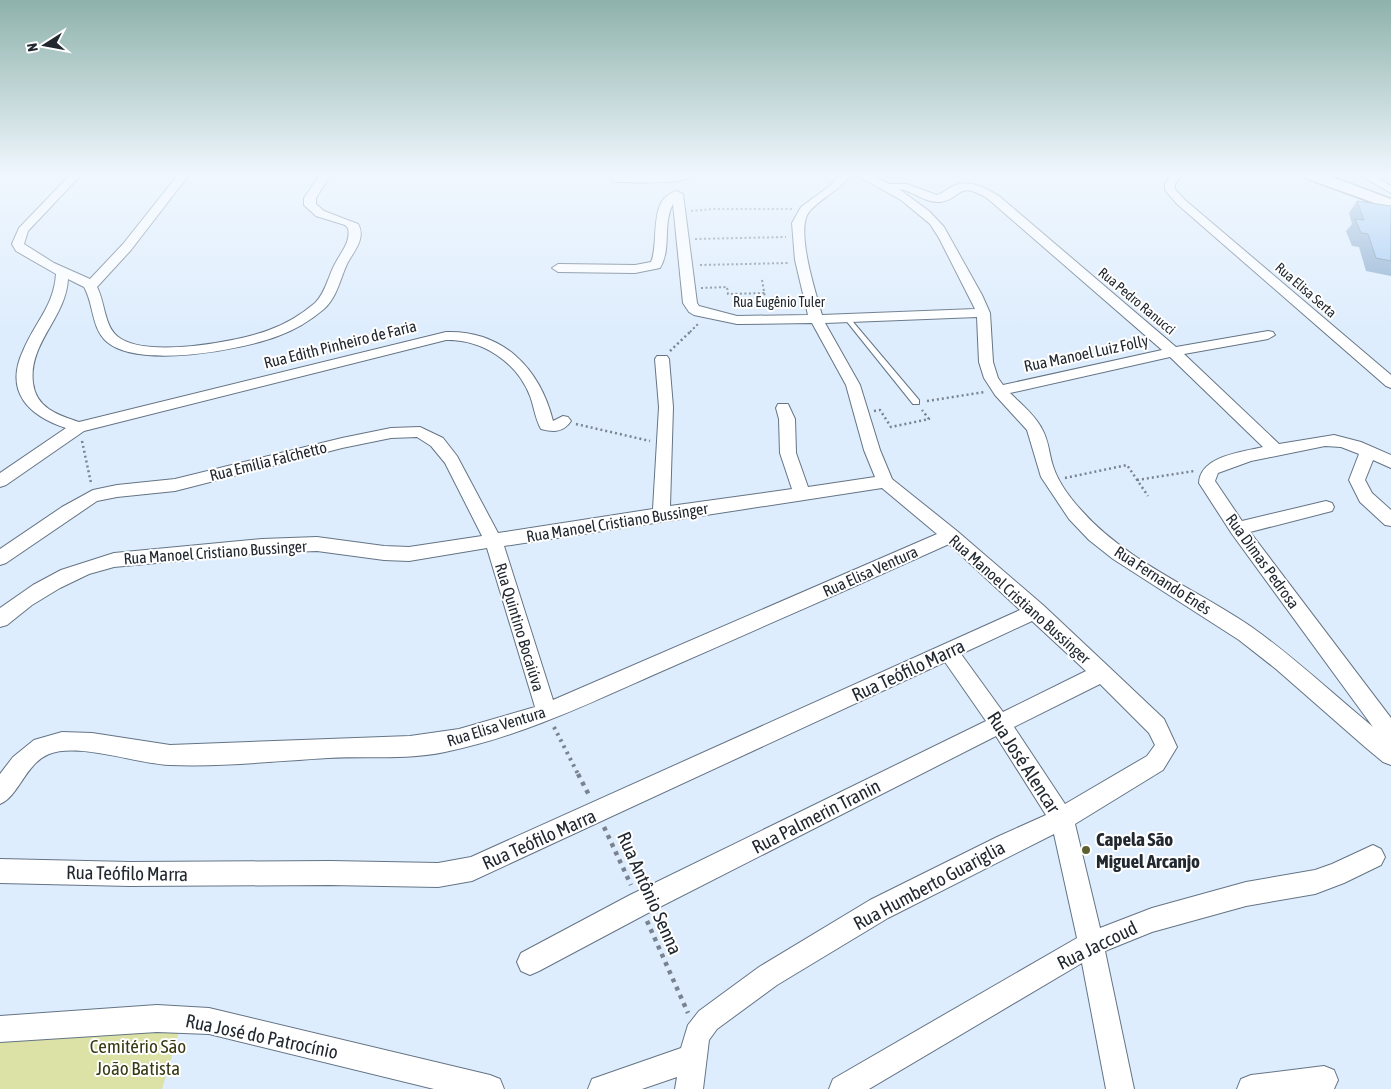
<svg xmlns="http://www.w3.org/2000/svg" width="1391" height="1089" font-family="'Asap Condensed',sans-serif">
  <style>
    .green { fill: #dce2a6 }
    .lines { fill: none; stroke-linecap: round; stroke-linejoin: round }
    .lane-casing { stroke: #647485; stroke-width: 2 }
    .street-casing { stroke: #647485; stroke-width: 2 }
    .secondary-casing { stroke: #647485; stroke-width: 3 }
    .path-far3 { stroke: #79838f; stroke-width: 2; stroke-dasharray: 2 2.5; stroke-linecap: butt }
    .path-far2 { stroke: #79838f; stroke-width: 2.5; stroke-dasharray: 2 3; stroke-linecap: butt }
    .path-far1 { stroke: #79838f; stroke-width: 4; stroke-dasharray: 2.5 4.5; stroke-linecap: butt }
    .path { stroke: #79838f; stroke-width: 4.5; stroke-dasharray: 4 5; stroke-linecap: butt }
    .lane { fill: #fff; fill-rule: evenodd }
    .street { fill: #fff; fill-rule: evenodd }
    .secondary { fill: #fff; fill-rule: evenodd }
    .wall { fill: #8badd0 }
    .building { fill: #a2c9f2; stroke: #718da9 }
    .poi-dot { fill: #5d612f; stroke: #fff; stroke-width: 2 }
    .labels { text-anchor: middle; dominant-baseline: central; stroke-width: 4; stroke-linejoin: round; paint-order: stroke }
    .far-street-label { font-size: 14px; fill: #212830; stroke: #fff }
    .street-label { font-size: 16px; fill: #212830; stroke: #fff }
    .near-street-label { font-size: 19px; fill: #212830; stroke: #fff }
    .near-poi-label { font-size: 19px; font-weight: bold; fill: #212830; stroke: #fff; text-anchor: start }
    .near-park-label { font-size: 19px; fill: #373a12; stroke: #fff }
  </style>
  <rect width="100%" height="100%" fill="#deedfd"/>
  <polygon class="green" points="182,1022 162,1089 0,1089 0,1032"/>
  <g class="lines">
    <defs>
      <polygon id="lane" points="846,315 848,316 919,400 919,404 913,404 844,318 844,316"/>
      <g id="street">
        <path d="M69 176H80L28 231 24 244 54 263 90 279 123 244 177 176H188L131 250 97 287C105 302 104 325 117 336 143 359 238 342 269 330 286 324 302 314 315 303 326 292 328 276 336 262 342 251 351 241 348 228L345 225 316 216 304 205V198L319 176H330L316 198V204L324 211 358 224C366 237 355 250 348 262 340 278 338 296 324 309 311 320 295 330 278 336 242 350 139 369 107 342 91 328 94 304 84 287L68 279C66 318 28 343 33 383 36 408 58 415 79 422L446 332C503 330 540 369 553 421L563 416 568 417 571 421C563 433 553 432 541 429 535 419 534 406 530 396 517 362 482 339 446 340L84 431 6 485 0 487V473L66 428C29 416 4 392 23 351 35 322 54 306 56 274L16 251 12 244 19 228Z"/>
        <path d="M693 176C681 185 633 182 616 182L611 179 613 176Z"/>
        <path d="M839 176H850C838 192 819 199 809 212 795 230 816 293 822 315L975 309 939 238 930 224 901 200 858 176H874L889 184H906L937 195C944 193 949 187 956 185 971 180 986 188 999 196L1176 347 1268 331 1273 332 1275 335 1268 339 1184 354 1279 444 1334 435 1361 442 1391 455V468L1373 460 1365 480 1372 493 1391 510V526L1385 525 1360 502 1349 480 1359 454 1341 447 1325 446 1251 461 1218 473 1215 481 1242 521 1326 501 1332 503 1334 507 1332 511 1250 532 1391 718V765L1383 762 1365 747 1276 669 1239 640 1113 559 1089 540 1069 519 1041 477 1027 430 995 395 984 378 979 362 977 317 825 323 860 385 880 450 892 479 957 531 1043 605 1109 667 1164 719 1177 747 1163 770 1075 824 1100 928 1152 908 1246 882 1315 870 1332 864 1373 845 1381 849 1385 857 1381 865 1344 883 1315 894 1246 906 1152 932 1105 951 1134 1089H1106L1082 963 869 1089H829L833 1079 1077 938 1054 834 888 918 777 985 717 1029 709 1040 703 1089H675L677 1077 642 1089H588L592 1079 681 1048 688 1025 699 1011 759 967 870 900 997 837 1046 815 996 736 648 913 539 971 530 975 521 971 517 962 521 953 630 895 986 721 945 662 472 881 438 887 330 885 130 886 0 883V859L130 862 330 861 438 863 471 857 1020 610 949 544C856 586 762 627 669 668 596 700 524 736 445 752 407 760 367 756 328 758 276 761 223 767 170 765 137 764 79 742 49 754 25 764 19 796 0 804V774L13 757 34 740 62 732 92 733 170 745 410 736 459 729 535 707 487 548 409 561 384 560 317 551 262 553 114 567 89 574 60 588 32 605 7 625 0 627V608L33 585 61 570 114 553 262 539 317 537 384 546 409 547 482 536 445 463 431 446 417 437 391 438 342 448 175 491 117 497 97 501 6 563 0 565V549L62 507 93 490 117 485 175 479 342 438 391 428 420 427 443 438 457 456 498 533 653 509 659 407 655 359 657 356H667L669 359 673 407 670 506 792 489 780 453 779 419 776 408 778 404H788L795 419 796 453 808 487 875 477 864 450 846 385 812 323 737 324 694 315 689 312 683 303 673 204C662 224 672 248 660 268L635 273 558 272 552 268 558 264 635 265 651 262C660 242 647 198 677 191L683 194 697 303 699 306 737 316 808 315 795 260 792 223 801 207 831 185ZM899 189C913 191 925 203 940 202 963 199 956 180 987 198L1162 350 1003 385 998 378 993 362 990 313 982 295 944 227 929 211ZM1170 357 1263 447C1242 452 1200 456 1199 483L1232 534 1373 727C1333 694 1295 658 1253 628 1197 589 1128 563 1081 510 1070 498 1058 482 1053 466 1049 454 1049 441 1042 429 1035 415 1021 404 1010 393ZM882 488 937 534 553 700 504 546ZM1032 621 1086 671 1003 712 961 654ZM1100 684 1149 733 1155 745 1147 756 1065 804 1014 727Z"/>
        <polygon points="1170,176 1181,176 1175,184 1175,189 1185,200 1391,375 1391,388 1386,386 1177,204 1165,190 1165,184"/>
        <polygon points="1361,176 1375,176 1391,186 1391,193"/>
        <polygon points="157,1005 209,1008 490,1075 500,1079 504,1089 434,1089 209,1034 157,1032 0,1042 0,1016"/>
        <polygon points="1324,1066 1334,1070 1338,1080 1334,1089 1237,1089 1241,1079 1251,1075"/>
      </g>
      <polygon id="secondary" points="1306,176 1329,176 1391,199 1391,209 1308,179"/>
    </defs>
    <use href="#lane" class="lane-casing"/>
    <use href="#street" class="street-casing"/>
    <use href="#secondary" class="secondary-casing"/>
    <g class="path-far3">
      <polyline points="691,211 713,209 792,209"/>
      <polyline points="695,239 786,237"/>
      <polyline points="700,265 788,263"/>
      <polyline points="762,280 766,303 798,302"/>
      <polyline points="701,288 727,287 728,294 765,293"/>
      <polyline points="690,332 698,324"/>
    </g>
    <g class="path-far2">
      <polyline points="670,351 691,331"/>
      <polyline points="927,401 985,392"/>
      <polyline points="874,411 880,410 891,427 929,419 922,410"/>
      <polyline points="576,424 650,441"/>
      <polyline points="82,441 91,483"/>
      <polyline points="1065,478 1127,465 1148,496"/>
      <polyline points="1137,480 1194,471"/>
    </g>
    <polyline class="path-far1" points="554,727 579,776"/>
    <g class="path">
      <polyline points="578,774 590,797"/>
      <polyline points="604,827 631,885"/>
      <polyline points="647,921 688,1013"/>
    </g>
    <use href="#lane" class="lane"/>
    <use href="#street" class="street"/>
    <use href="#secondary" class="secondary"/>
  </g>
  <polygon class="wall" points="1357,201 1391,206 1391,276 1366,271 1359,247 1352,246 1346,231 1352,224 1349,213"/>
  <polygon class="building" points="1357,201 1391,206 1391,261 1376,258 1368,234 1361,233 1355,219 1364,220"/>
  <linearGradient id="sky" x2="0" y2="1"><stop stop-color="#8eb2ab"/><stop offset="0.53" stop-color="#f0f7fe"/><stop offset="1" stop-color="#f0f7fe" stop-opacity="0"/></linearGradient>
  <rect width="1391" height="329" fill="url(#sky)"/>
  <circle class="poi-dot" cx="1086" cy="850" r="5"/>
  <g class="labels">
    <g class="far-street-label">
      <text transform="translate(1306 290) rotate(41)">Rua Elisa Serta</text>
      <text transform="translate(1137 301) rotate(40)">Rua Pedro Ranucci</text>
      <text x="779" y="302">Rua Eugênio Tuler</text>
    </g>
    <g class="street-label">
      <text transform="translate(340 344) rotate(-14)">Rua Edith Pinheiro de Faria</text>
      <text transform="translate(1086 353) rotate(-12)">Rua Manoel Luiz Folly</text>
      <text transform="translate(268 461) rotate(-14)">Rua Emília Falchetto</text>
      <text transform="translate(617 522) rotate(-9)">Rua Manoel Cristiano Bussinger</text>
      <text transform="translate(215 552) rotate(-4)">Rua Manoel Cristiano Bussinger</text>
      <text transform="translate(1263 561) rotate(54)">Rua Dimas Pedrosa</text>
      <text transform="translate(870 571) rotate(-24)">Rua Elisa Ventura</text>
      <text transform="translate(1163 580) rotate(33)">Rua Fernando Enês</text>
      <text transform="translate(1020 599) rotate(42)">Rua Manoel Cristiano Bussinger</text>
      <text transform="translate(520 627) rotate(73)">Rua Quintino Bocaiúva</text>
      <text transform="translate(496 726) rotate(-17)">Rua Elisa Ventura</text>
    </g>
    <g class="near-street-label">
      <text transform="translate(908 670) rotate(-25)">Rua Teófilo Marra</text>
      <text transform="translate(1024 762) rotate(57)">Rua José Alencar</text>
      <text transform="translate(816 816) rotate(-27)">Rua Palmerin Tranin</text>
      <text transform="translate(539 839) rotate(-24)">Rua Teófilo Marra</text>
      <text transform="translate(127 873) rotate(1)">Rua Teófilo Marra</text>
      <text transform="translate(929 885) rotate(-28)">Rua Humberto Guariglia</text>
      <text transform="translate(650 893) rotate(66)">Rua Antônio Senna</text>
      <text transform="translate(1097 945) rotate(-26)">Rua Jaccoud</text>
      <text transform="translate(262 1036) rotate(12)">Rua José do Patrocínio</text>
    </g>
    <g class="near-poi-label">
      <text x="1096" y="839">Capela São<tspan x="1096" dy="22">Miguel Arcanjo</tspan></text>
    </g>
    <g class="near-park-label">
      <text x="138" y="1046">Cemitério São<tspan x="138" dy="22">João Batista</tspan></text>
    </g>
  </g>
  <g transform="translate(45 45) rotate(259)" stroke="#ffffff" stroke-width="4" paint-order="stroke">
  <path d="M0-4L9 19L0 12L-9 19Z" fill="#212830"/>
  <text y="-8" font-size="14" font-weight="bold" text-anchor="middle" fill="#212830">N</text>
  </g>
</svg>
